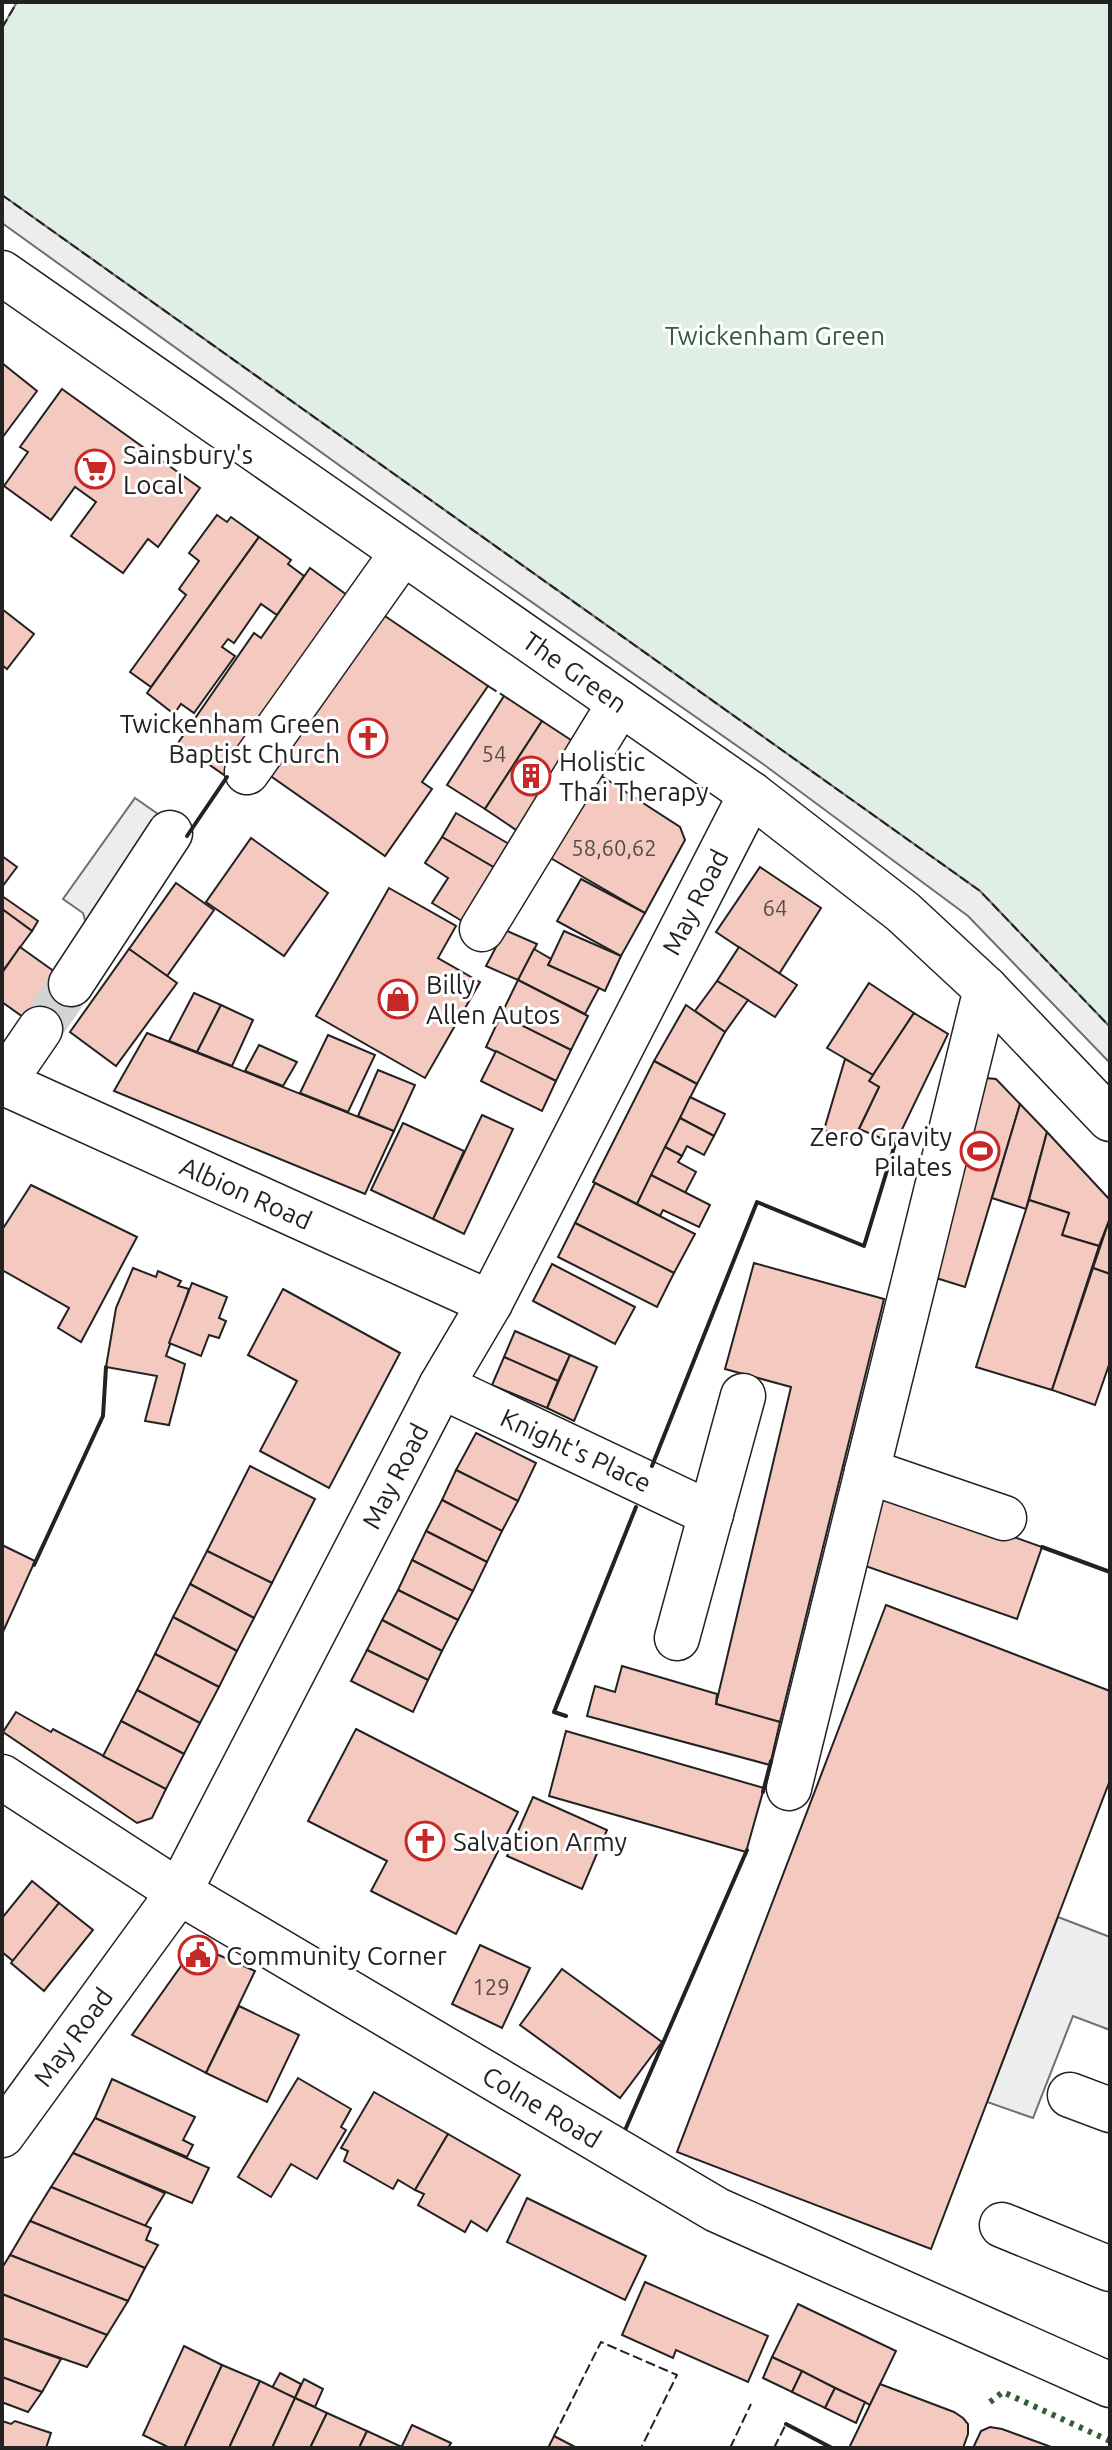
<svg xmlns="http://www.w3.org/2000/svg" width="1112" height="2450" font-family="Ubuntu,sans-serif">
  <style>
    .green { fill: #e0efe3; stroke: #6f6f6f; stroke-width: 2 }
    .parking { fill: #ededed; stroke: #6f6f6f; stroke-width: 2 }
    .building { fill: #f3c9c0; stroke: #222; stroke-width: 2 }
    .lines { fill: none; stroke-linecap: round; stroke-linejoin: round }
    .minor-tunnel { stroke: #d3d3d3; stroke-width: 44; stroke-dasharray: 44 22; stroke-linecap: butt }
    .minor-casing { stroke: #222; stroke-width: 47 }
    .major-casing { stroke: #222; stroke-width: 47 }
    .minor { stroke: #fff; stroke-width: 44 }
    .major { stroke: #fff; stroke-width: 44 }
    .hedge { stroke: #2f5e38; stroke-width: 6; stroke-dasharray: 4 6; stroke-linecap: butt }
    .fence { stroke: #222; stroke-width: 2; stroke-dasharray: 10 4; stroke-linecap: butt }
    .wall { stroke: #222; stroke-width: 4 }
    .labels { text-anchor: middle; dominant-baseline: central; stroke-width: 6; stroke-linejoin: round; paint-order: stroke }
    .number-label { font-size: 22px; fill: #564c4a }
    .park-label { font-size: 26px; fill: #2f5e38; stroke: #fff }
    .poi-label { font-size: 26px; fill: #222; stroke: #fff; text-anchor: start }
    .street-label { font-size: 26px; fill: #222; stroke: #fff }
  </style>
  <rect width="100%" height="100%" fill="#fff"/>
  <polygon class="green" points="17,2 1110,2 1110,1027 980,891 2,195 2,28"/>
  <g class="parking">
    <polygon points="2,195 980,891 1110,1027 1110,1063 968,916 763,764 453,547 2,223"/>
    <polygon points="135,798 188,835 89,935 83,913 63,899"/>
    <polygon points="1058,1917 1110,1937 1110,2030 1073,2016 1033,2118 987,2102"/>
  </g>
  <g class="building">
    <polygon points="2,363 37,391 2,438"/>
    <polygon points="62,389 200,488 158,547 148,539 123,573 71,536 96,502 75,487 51,520 4,486 28,452 20,447"/>
    <polygon points="217,515 227,522 231,517 259,537 151,687 130,672 186,595 179,589 199,561 189,553"/>
    <polygon points="259,537 291,560 288,564 304,576 277,615 261,604 234,643 228,639 222,647 235,656 194,713 181,704 174,714 147,693"/>
    <polygon points="310,568 351,598 227,777 178,743 254,633 261,638"/>
    <polygon points="2,609 34,634 7,669 2,665"/>
    <polygon points="379,612 488,686 422,782 432,789 385,856 262,770"/>
    <polygon points="504,696 542,721 485,809 447,785"/>
    <polygon points="542,721 577,744 519,832 485,809"/>
    <polygon points="592,770 680,827 685,840 645,913 542,853"/>
    <polygon points="456,813 509,844 495,868 442,837"/>
    <polygon points="442,837 495,868 462,921 432,903 448,878 425,863"/>
    <polygon points="251,838 328,893 284,956 206,902"/>
    <polygon points="2,856 17,867 2,887"/>
    <polygon points="760,867 821,908 779,974 716,932"/>
    <polygon points="581,879 645,913 621,956 557,921"/>
    <polygon points="176,883 214,910 167,976 129,949"/>
    <polygon points="389,888 456,926 438,958 480,982 425,1078 316,1016"/>
    <polygon points="2,896 38,921 32,931 2,909"/>
    <polygon points="2,909 32,931 2,972"/>
    <polygon points="505,930 537,944 518,980 486,966"/>
    <polygon points="564,931 621,956 605,991 548,965"/>
    <polygon points="20,947 83,992 51,1037 2,1002 2,973"/>
    <polygon points="739,947 797,985 775,1017 717,981"/>
    <polygon points="129,949 177,983 116,1066 70,1032"/>
    <polygon points="534,949 551,959 548,965 599,988 585,1014 518,980"/>
    <polygon points="518,980 588,1016 571,1050 501,1015"/>
    <polygon points="717,981 748,1000 725,1032 695,1011"/>
    <polygon points="869,983 914,1013 873,1075 827,1048"/>
    <polygon points="194,993 221,1005 197,1052 169,1041"/>
    <polygon points="221,1005 253,1020 232,1066 197,1052"/>
    <polygon points="686,1005 725,1032 697,1084 654,1061"/>
    <polygon points="914,1013 948,1034 895,1144 859,1129 879,1087 869,1081"/>
    <polygon points="501,1015 571,1050 556,1081 486,1047"/>
    <polygon points="147,1033 394,1131 365,1194 114,1091"/>
    <polygon points="328,1035 375,1055 348,1112 300,1093"/>
    <polygon points="259,1045 297,1062 283,1086 245,1071"/>
    <polygon points="496,1051 556,1081 542,1111 481,1081"/>
    <polygon points="845,1059 873,1075 869,1081 879,1087 853,1141 824,1130"/>
    <polygon points="654,1061 697,1084 637,1204 593,1182"/>
    <polygon points="378,1070 415,1085 394,1131 358,1116"/>
    <polygon points="975,1077 996,1079 1020,1104 965,1287 920,1273"/>
    <polygon points="690,1097 725,1114 714,1136 680,1118"/>
    <polygon points="1020,1104 1047,1132 1026,1209 992,1198"/>
    <polygon points="482,1115 513,1129 464,1234 433,1219"/>
    <polygon points="680,1118 714,1136 704,1155 687,1146 682,1156 665,1147"/>
    <polygon points="403,1123 464,1151 433,1219 371,1190"/>
    <polygon points="1047,1132 1110,1200 1110,1218 1099,1246 1062,1235 1069,1213 1029,1200"/>
    <polygon points="665,1147 682,1156 678,1162 696,1172 685,1193 651,1175"/>
    <polygon points="651,1175 710,1205 699,1227 663,1210 660,1216 637,1204"/>
    <polygon points="595,1183 695,1234 674,1273 575,1223"/>
    <polygon points="31,1185 137,1237 81,1342 58,1328 69,1308 2,1270 2,1230"/>
    <polygon points="1029,1200 1069,1213 1062,1235 1099,1246 1052,1390 976,1367"/>
    <polygon points="1110,1218 1110,1274 1093,1268"/>
    <polygon points="575,1223 674,1273 657,1307 558,1257"/>
    <polygon points="754,1263 884,1299 780,1722 716,1704 791,1387 725,1369"/>
    <polygon points="552,1264 635,1307 615,1344 533,1301"/>
    <polygon points="133,1268 156,1277 158,1271 181,1281 178,1286 189,1289 166,1356 185,1364 169,1425 145,1421 157,1376 106,1367 116,1308"/>
    <polygon points="1093,1268 1110,1274 1110,1362 1095,1405 1052,1390"/>
    <polygon points="192,1283 227,1297 219,1318 226,1321 219,1338 209,1335 201,1356 169,1343"/>
    <polygon points="283,1289 400,1353 329,1488 260,1451 297,1381 248,1355"/>
    <polygon points="515,1331 570,1355 558,1381 504,1357"/>
    <polygon points="570,1355 597,1367 574,1421 547,1408"/>
    <polygon points="504,1357 558,1381 547,1408 492,1385"/>
    <polygon points="476,1433 536,1463 518,1501 456,1470"/>
    <polygon points="250,1466 315,1499 272,1583 207,1551"/>
    <polygon points="456,1470 518,1501 502,1531 442,1500"/>
    <polygon points="877,1488 1042,1547 1017,1619 851,1561"/>
    <polygon points="442,1500 502,1531 487,1562 426,1531"/>
    <polygon points="426,1531 487,1562 473,1591 412,1560"/>
    <polygon points="2,1545 35,1561 2,1634"/>
    <polygon points="207,1551 272,1583 254,1618 190,1584"/>
    <polygon points="412,1560 473,1591 458,1620 398,1590"/>
    <polygon points="190,1584 254,1618 237,1651 173,1617"/>
    <polygon points="398,1590 458,1620 442,1651 382,1620"/>
    <polygon points="886,1605 1110,1691 1110,1780 931,2249 677,2152"/>
    <polygon points="173,1617 237,1651 219,1687 155,1654"/>
    <polygon points="382,1620 442,1651 428,1680 367,1650"/>
    <polygon points="367,1650 428,1680 413,1712 351,1681"/>
    <polygon points="155,1654 219,1687 200,1723 137,1690"/>
    <polygon points="622,1666 717,1694 716,1704 780,1722 770,1765 587,1716 595,1686 615,1692"/>
    <polygon points="137,1690 200,1723 184,1754 121,1721"/>
    <polygon points="16,1712 51,1732 53,1729 166,1789 152,1818 137,1823 3,1732"/>
    <polygon points="121,1721 184,1754 166,1789 103,1756"/>
    <polygon points="356,1729 518,1812 456,1934 371,1891 387,1861 308,1821"/>
    <polygon points="566,1731 764,1788 746,1852 549,1796"/>
    <polygon points="533,1797 607,1830 582,1889 507,1856"/>
    <polygon points="32,1881 59,1903 13,1961 2,1952 2,1918"/>
    <polygon points="59,1903 93,1930 44,1991 11,1963"/>
    <polygon points="480,1945 530,1968 502,2028 452,2004"/>
    <polygon points="191,1952 212,1952 255,1971 206,2073 132,2035"/>
    <polygon points="562,1969 662,2042 620,2098 520,2025"/>
    <polygon points="239,2006 299,2035 267,2102 206,2073"/>
    <polygon points="298,2078 351,2109 341,2127 346,2130 317,2179 291,2164 271,2197 238,2177"/>
    <polygon points="112,2079 195,2117 183,2140 193,2145 187,2157 95,2118"/>
    <polygon points="374,2092 448,2134 415,2190 398,2180 393,2189 344,2161 348,2151 341,2148"/>
    <polygon points="95,2118 209,2168 192,2203 73,2153"/>
    <polygon points="448,2134 520,2175 487,2231 471,2221 465,2232 418,2205 424,2194 415,2190"/>
    <polygon points="73,2153 165,2193 145,2226 51,2187"/>
    <polygon points="51,2187 151,2228 146,2240 158,2245 145,2268 30,2221"/>
    <polygon points="527,2198 646,2256 625,2300 507,2242"/>
    <polygon points="30,2221 145,2268 128,2301 10,2255"/>
    <polygon points="10,2255 128,2301 107,2335 2,2294 2,2268"/>
    <polygon points="645,2282 768,2336 748,2382 676,2350 673,2358 622,2335"/>
    <polygon points="2,2294 107,2335 87,2367 2,2338"/>
    <polygon points="798,2304 896,2351 870,2405 772,2357"/>
    <polygon points="2,2338 61,2359 42,2392 2,2377"/>
    <polygon points="184,2346 222,2365 184,2448 170,2448 143,2435"/>
    <polygon points="772,2357 802,2371 792,2392 763,2378"/>
    <polygon points="222,2365 260,2381 229,2448 184,2448"/>
    <polygon points="802,2371 835,2388 825,2408 792,2392"/>
    <polygon points="280,2373 301,2384 295,2398 272,2388"/>
    <polygon points="2,2377 42,2392 28,2412 4,2403 2,2405"/>
    <polygon points="304,2379 323,2389 315,2407 295,2398"/>
    <polygon points="260,2381 295,2398 272,2448 229,2448"/>
    <polygon points="880,2384 954,2412 963,2418 968,2424 968,2434 963,2448 849,2448"/>
    <polygon points="835,2388 865,2402 856,2423 825,2408"/>
    <polygon points="295,2398 327,2413 310,2448 272,2448"/>
    <polygon points="327,2413 367,2431 359,2448 310,2448"/>
    <polygon points="2,2421 11,2424 15,2421 51,2433 46,2448 2,2448"/>
    <polygon points="412,2425 451,2443 448,2448 401,2448"/>
    <polygon points="990,2427 1002,2429 1054,2448 973,2448 981,2431"/>
    <polygon points="367,2431 402,2447 401,2448 359,2448"/>
    <polygon points="554,2436 577,2448 548,2448"/>
  </g>
  <g class="lines">
    <polyline class="minor-tunnel" points="40,1029 71,984"/>
    <defs>
      <g id="minor">
        <polyline points="247,772 403,552"/>
        <polyline points="482,929 620,703"/>
        <polyline points="71,984 170,833"/>
        <polyline points="2,1082 490,1303"/>
        <polyline points="3,1083 40,1029"/>
        <polyline points="441,1386 711,1514"/>
        <polyline points="867,1471 1004,1518"/>
        <polyline points="677,1638 743,1396"/>
        <polyline points="2,1777 179,1892 717,2210 1110,2385"/>
        <polyline points="789,1788 986,989"/>
        <polyline points="1070,2095 1110,2110"/>
        <polyline points="2,2135 179,1892 441,1386 490,1303 751,794"/>
        <polyline points="1002,2225 1110,2269"/>
      </g>
      <polyline id="major" points="2,273 751,794 903,912 986,989 1110,1119"/>
    </defs>
    <use href="#minor" class="minor-casing"/>
    <use href="#major" class="major-casing"/>
    <use href="#minor" class="minor"/>
    <use href="#major" class="major"/>
    <polyline class="hedge" points="990,2402 1003,2392 1110,2441"/>
    <g class="fence">
      <polyline points="2,28 17,2"/>
      <polyline points="2,195 980,891 1110,1027"/>
      <polyline points="488,686 504,696"/>
      <polyline points="554,2436 601,2342 677,2375 641,2448"/>
      <polyline points="730,2448 751,2404"/>
      <polyline points="774,2448 786,2424"/>
    </g>
    <g class="wall">
      <polyline points="187,836 227,777"/>
      <polyline points="652,1466 757,1202 864,1246 895,1144"/>
      <polyline points="1042,1547 1110,1572"/>
      <polyline points="34,1565 103,1416 106,1367"/>
      <polyline points="566,1716 554,1712 636,1507"/>
      <polyline points="763,1792 771,1761"/>
      <polyline points="626,2128 747,1850"/>
      <polyline points="786,2424 832,2448"/>
    </g>
  </g>
  <defs>
    <symbol id="supermarket-ring" viewBox="-11 -11 22 22"><circle r="9.5" fill="#fff" stroke="#c62828" stroke-width="1.5"/><path d="M-6-5.5h2.5l.6 2H6L4.5 2H-2.5L-4.4-4H-6ZM-1.5 3.2a1.3 1.3 0 1 0 .1 0ZM3 3.2a1.3 1.3 0 1 0 .1 0Z" fill="#c62828"/></symbol>
    <symbol id="church-ring" viewBox="-11 -11 22 22"><circle r="9.5" fill="#fff" stroke="#c62828" stroke-width="1.5"/><path d="M-1.2-6h2.4v3.5h3.3v2.4h-3.3V6h-2.4V-.1h-3.3v-2.4h3.3Z" fill="#c62828"/></symbol>
    <symbol id="building-ring" viewBox="-11 -11 22 22"><circle r="9.5" fill="#fff" stroke="#c62828" stroke-width="1.5"/><path d="M-4-6H4V6H1V3H-1V6H-4ZM-2.5-4.3h1.7v1.8h-1.7ZM.8-4.3h1.7v1.8H.8ZM-2.5-1h1.7V.8h-1.7ZM.8-1h1.7V.8H.8Z" fill="#c62828"/></symbol>
    <symbol id="shop-ring" viewBox="-11 -11 22 22"><circle r="9.5" fill="#fff" stroke="#c62828" stroke-width="1.5"/><path d="M-5-2.5h2.3a2.7 3.5 0 0 1 5.4 0H5L5.5 6h-11ZM-1.5-2.5h3a1.5 2.3 0 0 0-3 0Z" fill="#c62828"/></symbol>
    <symbol id="stadium-ring" viewBox="-11 -11 22 22"><circle r="9.5" fill="#fff" stroke="#c62828" stroke-width="1.5"/><path d="M0-5a6.5 5 0 1 0 0 10a6.5 5 0 1 0 0-10ZM-3.5-1.8h7v3.6h-7Z" fill="#c62828"/></symbol>
    <symbol id="civic-ring" viewBox="-11 -11 22 22"><circle r="9.5" fill="#fff" stroke="#c62828" stroke-width="1.5"/><path d="M-.6-6.5H3V-4.5H.6V-3L4-1V1h2V6H-6V1h2V-1L-.6-3ZM-1.2 2.5V6h2.4V2.5Z" fill="#c62828"/></symbol>
  </defs>
  <g fill-rule="evenodd">
    <use href="#supermarket-ring" x="73" y="447" width="44" height="44"/>
    <use href="#church-ring" x="346" y="716" width="44" height="44"/>
    <use href="#building-ring" x="509" y="754" width="44" height="44"/>
    <use href="#shop-ring" x="376" y="977" width="44" height="44"/>
    <use href="#stadium-ring" x="958" y="1129" width="44" height="44"/>
    <use href="#church-ring" x="403" y="1819" width="44" height="44"/>
    <use href="#civic-ring" x="176" y="1933" width="44" height="44"/>
  </g>
  <g class="labels">
    <g class="number-label">
      <text x="494" y="753">54</text>
      <text x="614" y="847">58,60,62</text>
      <text x="775" y="907">64</text>
      <text x="491" y="1986">129</text>
    </g>
    <g class="park-label">
      <text x="775" y="335">Twickenham Green</text>
    </g>
    <g class="poi-label">
      <text x="123" y="454">Sainsbury's<tspan x="123" dy="30">Local</tspan></text>
      <text x="340" y="723" text-anchor="end">Twickenham Green<tspan x="340" dy="30">Baptist Church</tspan></text>
      <text x="559" y="761">Holistic<tspan x="559" dy="30">Thai Therapy</tspan></text>
      <text x="426" y="984">Billy<tspan x="426" dy="30">Allen Autos</tspan></text>
      <text x="952" y="1136" text-anchor="end">Zero Gravity<tspan x="952" dy="30">Pilates</tspan></text>
      <text x="453" y="1841">Salvation Army</text>
      <text x="226" y="1955">Community Corner</text>
    </g>
    <g class="street-label">
      <text transform="translate(575 672) rotate(35)">The Green</text>
      <text transform="translate(695 902) rotate(-63)">May Road</text>
      <text transform="translate(246 1193) rotate(24)">Albion Road</text>
      <text transform="translate(576 1450) rotate(25)">Knight's Place</text>
      <text transform="translate(395 1476) rotate(-63)">May Road</text>
      <text transform="translate(73 2037) rotate(-54)">May Road</text>
      <text transform="translate(542 2107) rotate(31)">Colne Road</text>
    </g>
  </g>
  <rect width="1112" height="2450" fill="none" stroke="#222222" stroke-width="8"/>
</svg>
